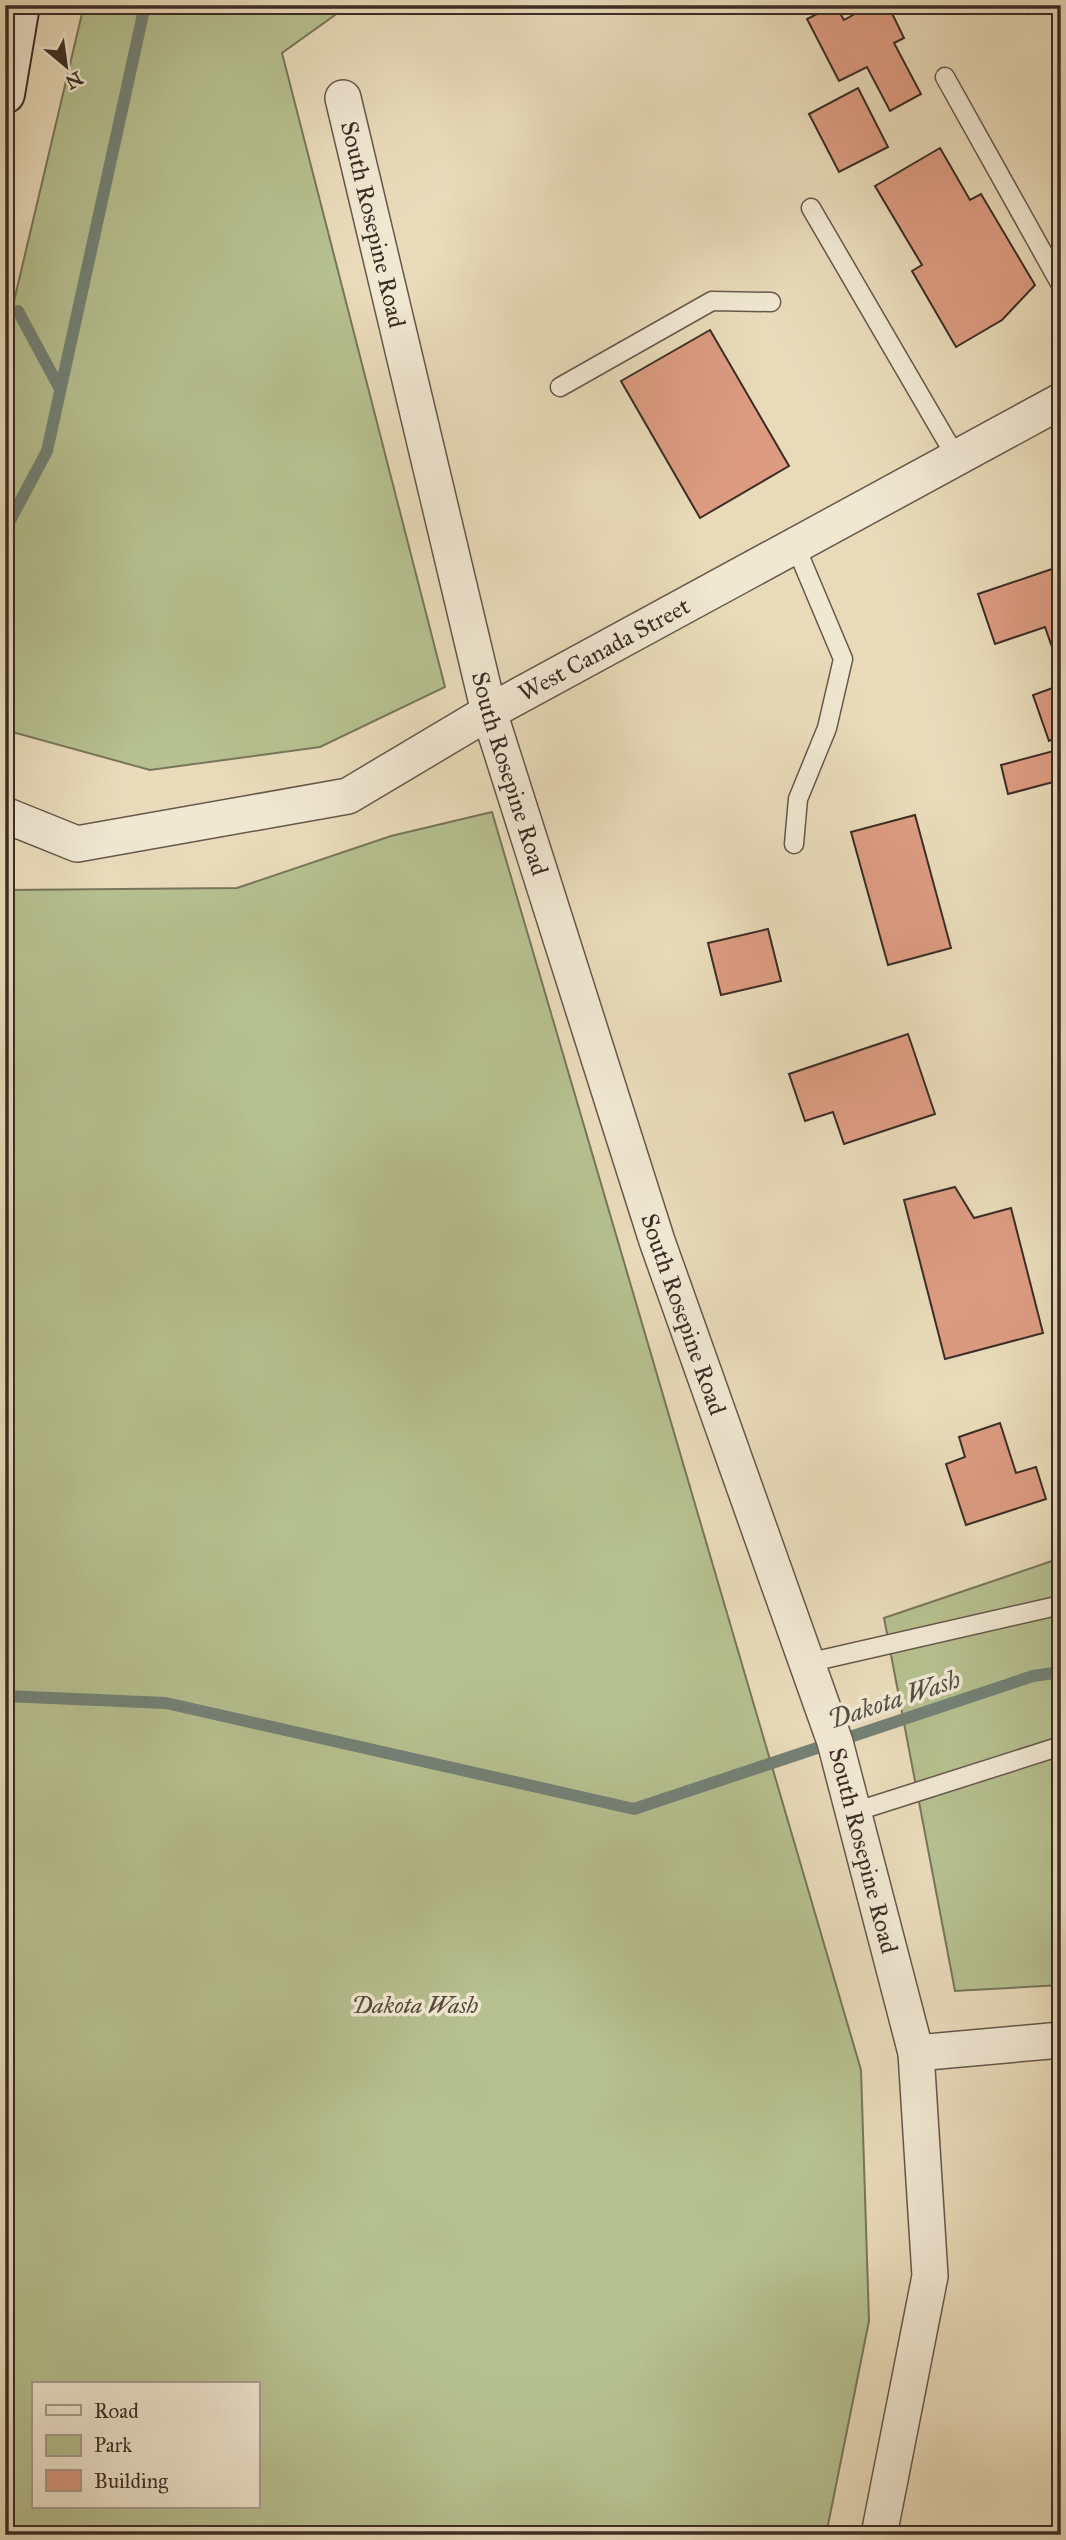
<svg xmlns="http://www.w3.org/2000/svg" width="1066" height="2540" font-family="'IM FELL Great Primer',serif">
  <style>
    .green { fill: #b6c090; stroke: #78765b; stroke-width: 2; fill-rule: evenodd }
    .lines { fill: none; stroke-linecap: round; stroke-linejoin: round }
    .stream { stroke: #738277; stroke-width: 12 }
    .building { fill: #dd9c82; stroke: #3b2d26; stroke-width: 2 }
    .lane-casing { stroke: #66584b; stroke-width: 21 }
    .street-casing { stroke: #66584b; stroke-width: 38 }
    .secondary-casing { stroke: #3b2d26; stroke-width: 42 }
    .lane { stroke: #f1e8d2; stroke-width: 18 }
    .street { stroke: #f1e8d2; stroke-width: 35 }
    .secondary { stroke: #f1e8d2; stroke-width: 38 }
    .labels { text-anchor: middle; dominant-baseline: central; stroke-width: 7; stroke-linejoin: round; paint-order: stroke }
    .street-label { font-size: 24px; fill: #3b2d26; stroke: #f1e8d2 }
    .park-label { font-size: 24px; font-style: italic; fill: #544a3b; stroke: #f1e8d2 }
    .water-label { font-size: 26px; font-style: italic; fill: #525048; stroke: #f1e8d2 }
  </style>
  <rect width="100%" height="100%" fill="#e9dbba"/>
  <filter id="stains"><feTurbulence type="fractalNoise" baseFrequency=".00286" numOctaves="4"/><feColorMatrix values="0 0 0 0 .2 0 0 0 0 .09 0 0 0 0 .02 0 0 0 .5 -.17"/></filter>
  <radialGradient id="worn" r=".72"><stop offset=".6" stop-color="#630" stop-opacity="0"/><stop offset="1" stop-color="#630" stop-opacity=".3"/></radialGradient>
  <g class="green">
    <polygon points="84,5 349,5 282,53 445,687 320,747 150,770 5,730 5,339"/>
    <path d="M492 812 861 2070 869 2321 826 2535H5V890L237 888 391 836ZM33 2384H257V2507H33Z"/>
    <polygon points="1061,1558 1061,1985 955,1991 884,1618"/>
  </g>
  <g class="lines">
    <g class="stream">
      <polyline points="18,311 60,389"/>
      <polyline points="5,530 47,451 145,5"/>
      <polyline points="5,1696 166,1703 634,1809 1033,1676 1061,1672"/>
    </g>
  </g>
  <g class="building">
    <polygon points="835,5 844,20 871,5 888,5 904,38 894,43 921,94 890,111 867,67 839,81 807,19"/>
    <polygon points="1024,5 1044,5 1029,14"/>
    <polygon points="858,88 888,147 839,172 809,114"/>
    <polygon points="940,148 970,200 981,194 1035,285 1002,320 956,347 912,271 922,265 875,186"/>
    <polygon points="710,330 789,466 700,518 621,381"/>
    <polygon points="1061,566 1061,673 1045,627 995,644 978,594"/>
    <polygon points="1061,685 1061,736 1049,741 1033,695"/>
    <polygon points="1061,749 1061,780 1008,794 1001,765"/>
    <polygon points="915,815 951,948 888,965 851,832"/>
    <polygon points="768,929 781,981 721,995 708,943"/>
    <polygon points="908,1034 935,1114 844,1144 833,1112 805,1121 789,1074"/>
    <polygon points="955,1187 974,1218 1011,1208 1043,1333 945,1359 904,1200"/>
    <polygon points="1000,1423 1016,1473 1036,1467 1046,1499 966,1525 946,1464 965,1457 959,1437"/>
  </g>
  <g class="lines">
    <defs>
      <g id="lane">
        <polyline points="945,77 1061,285"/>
        <polyline points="811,208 956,457"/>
        <polyline points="560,387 712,301 771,302"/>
        <polyline points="794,844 798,799 827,728 843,659 795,545"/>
        <polyline points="807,1663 1061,1605"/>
        <polyline points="854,1812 1061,1746"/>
      </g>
      <g id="street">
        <path id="s1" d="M343 98 489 712 657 1241 835 1742 916 2053 930 2276 879 2535"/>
        <path id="s2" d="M5 815 77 844 348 796 489 712 1061 401"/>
        <polyline points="916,2053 1061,2040"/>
      </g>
      <polyline id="secondary" points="5,94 20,5"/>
    </defs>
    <use href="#lane" class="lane-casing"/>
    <use href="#street" class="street-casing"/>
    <use href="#secondary" class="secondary-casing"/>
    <use href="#lane" class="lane"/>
    <use href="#street" class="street"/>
    <use href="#secondary" class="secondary"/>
  </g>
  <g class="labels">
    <g class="street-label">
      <text stroke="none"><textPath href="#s1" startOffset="130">South Rosepine Road</textPath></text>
      <text stroke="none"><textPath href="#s2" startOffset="648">West Canada Street</textPath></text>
      <text stroke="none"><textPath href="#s1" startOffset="696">South Rosepine Road</textPath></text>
      <text stroke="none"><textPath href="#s1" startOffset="1264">South Rosepine Road</textPath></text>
      <text stroke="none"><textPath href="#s1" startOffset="1830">South Rosepine Road</textPath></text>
    </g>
    <g class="park-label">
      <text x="415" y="2005">Dakota Wash</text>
    </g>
    <g class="water-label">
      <text transform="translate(894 1699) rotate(-18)">Dakota Wash</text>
    </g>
  </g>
  <rect width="1066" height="2540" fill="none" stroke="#e9dbba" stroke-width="28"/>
  <rect x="7" y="7" width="1052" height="2526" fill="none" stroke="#3b2d26" stroke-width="3.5"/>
  <rect x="14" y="14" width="1038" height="2512" fill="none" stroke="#3b2d26" stroke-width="2"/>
  <rect x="32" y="2382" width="228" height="126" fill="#f1e8d2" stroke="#a89d8d" stroke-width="2"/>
  <rect x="46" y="2405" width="35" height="10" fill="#f1e8d2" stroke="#a89d8d" stroke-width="2"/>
  <text x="94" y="2418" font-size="21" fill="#3b2d26">Road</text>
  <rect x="46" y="2435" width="35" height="21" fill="#b6c090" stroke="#a89d8d" stroke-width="2"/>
  <text x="94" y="2452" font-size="21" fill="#3b2d26">Park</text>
  <rect x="46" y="2470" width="35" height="21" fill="#dd9c82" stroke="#a89d8d" stroke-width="2"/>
  <text x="94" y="2488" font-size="21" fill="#3b2d26">Building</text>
  <g transform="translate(66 66) rotate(151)" stroke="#f1e8d2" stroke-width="5" paint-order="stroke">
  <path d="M0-5L12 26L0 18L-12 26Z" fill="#3b2d26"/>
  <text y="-10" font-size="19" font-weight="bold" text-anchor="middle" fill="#3b2d26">N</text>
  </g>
  <rect width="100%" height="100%" filter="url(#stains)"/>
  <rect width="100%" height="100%" fill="url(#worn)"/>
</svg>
